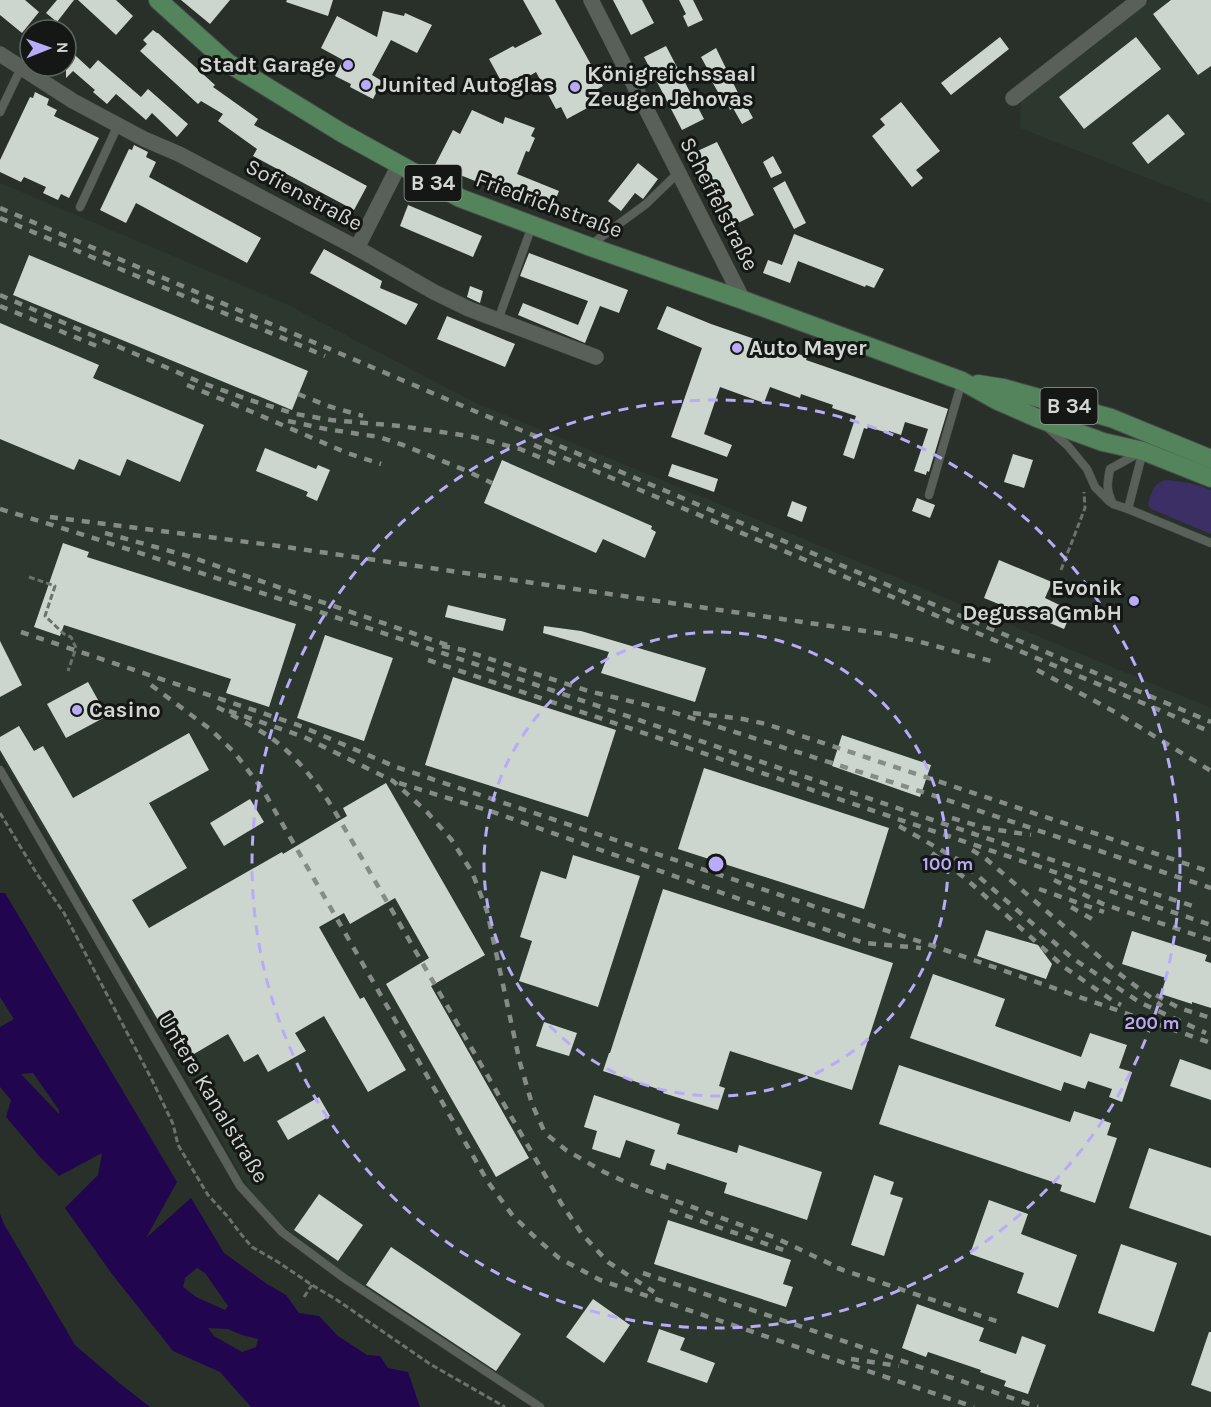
<svg xmlns="http://www.w3.org/2000/svg" width="1211" height="1407" font-family="Karla,sans-serif">
  <style>
    .built { fill: #2c382d }
    .green { fill: #3b2f65 }
    .water { fill: #21054f; fill-rule: evenodd }
    .building { fill: #cdd6ce }
    .lines { fill: none; stroke-linecap: round; stroke-linejoin: round }
    .service-casing { stroke: #484d48; stroke-width: 9 }
    .minor-casing { stroke: #484d48; stroke-width: 16 }
    .primary-casing { stroke: #484d48; stroke-width: 20 }
    .path { stroke: #6b716c; stroke-width: 3; stroke-dasharray: 6 3; stroke-linecap: butt }
    .service { stroke: #59605a; stroke-width: 8 }
    .minor { stroke: #59605a; stroke-width: 15 }
    .primary { stroke: #54845b; stroke-width: 18 }
    .rail { stroke: #858b86; stroke-width: 4.5; stroke-dasharray: 8 8; stroke-linecap: butt }
    .ring { fill: none; stroke: #b8abf7; stroke-width: 3; stroke-dasharray: 10 8 }
    .poi-dot { fill: #b8abf7; stroke: #141714; stroke-width: 2 }
    .labels { text-anchor: middle; dominant-baseline: central; stroke-width: 6; stroke-linejoin: round; paint-order: stroke }
    .shield { fill: #141714; stroke: #9a9d9a; stroke-width: 1.5 }
    .shield-label { font-size: 21px; font-weight: bold; fill: #d3d7d3 }
    .poi-label { font-size: 22px; font-weight: bold; fill: #d3d7d3; stroke: #141714; text-anchor: start }
    .street-label { font-size: 22px; fill: #d3d7d3; stroke: #141714 }
    .centre { fill: #b8abf7; stroke: #141714; stroke-width: 3 }
    .ring-label { font-size: 18px; text-anchor: middle; font-weight: bold; fill: #b8abf7; stroke: #141714; stroke-width: 6; stroke-linejoin: round; paint-order: stroke }
  </style>
  <rect width="100%" height="100%" fill="#29302a"/>
  <g class="built">
    <polygon points="1150,0 1211,0 1211,203 1020,128 1021,100"/>
    <polygon points="0,183 284,303 476,403 1211,708 1211,1407 546,1407 494,1375 337,1268 269,1215 243,1179 182,1068 0,755"/>
  </g>
  <path class="green" d="M1165 480C1181 481 1197 484 1211 490V534L1151 509 1148 504C1152 492 1153 484 1165 480Z"/>
  <g class="water">
    <path d="M0 893H5L177 1182 146 1238 191 1198 224 1253 267 1284 286 1295 299 1313 319 1316 338 1336 367 1355 380 1356 388 1368 408 1372 420 1407H251L220 1372 173 1351 112 1274 65 1208 98 1175 102 1153 59 1176 40 1157 6 1117 11 1100 0 1087V1027L14 1019 0 997ZM33 1073 59 1110V1114L21 1074ZM197 1268 205 1273 228 1306 225 1310 196 1297 183 1287 185 1278ZM208 1328 228 1329 242 1335 258 1339 256 1347 242 1352 214 1336Z"/>
    <polygon points="0,1214 4,1224 75,1345 118,1382 150,1407 0,1407"/>
  </g>
  <g class="building">
    <polygon points="0,0 25,0 39,12 22,33 0,15"/>
    <polygon points="57,0 74,0 57,22 46,13"/>
    <polygon points="78,0 116,0 133,16 116,35"/>
    <polygon points="181,0 230,0 210,24"/>
    <polygon points="287,0 333,0 328,16 286,2"/>
    <polygon points="523,0 555,0 603,86 596,90 602,100 567,119 561,107 556,109 536,72 506,90 489,59 513,46 515,48 542,34"/>
    <polygon points="613,0 642,0 654,23 631,35"/>
    <polygon points="679,0 693,0 703,20 688,27 683,16 686,14"/>
    <polygon points="1171,0 1211,0 1211,66 1198,75 1153,14"/>
    <polygon points="383,11 404,16 405,13 432,25 417,53 391,40 372,75 382,81 373,99 350,87 351,84 335,76 343,60 321,48 337,16 377,37"/>
    <polygon points="153,30 157,33 158,33 215,85 213,87 258,119 254,125 367,186 354,210 253,156 257,149 218,121 223,114 201,101 198,104 140,51 147,44 143,40"/>
    <polygon points="1000,37 1009,49 951,95 941,83"/>
    <polygon points="1136,37 1161,69 1084,129 1059,97"/>
    <polygon points="666,46 704,119 682,130 644,57"/>
    <polygon points="66,47 90,69 98,60 141,97 148,89 188,124 177,137 152,113 146,120 116,94 107,104 93,92 95,90 73,71 66,78"/>
    <polygon points="716,48 740,97 741,96 753,118 742,124 733,108 730,110 726,99 723,101 705,69 707,68 701,57"/>
    <polygon points="35,92 49,99 47,105 57,110 54,116 99,138 69,198 61,194 58,200 43,193 46,187 24,177 21,182 0,172 0,160 30,97 33,98"/>
    <polygon points="901,102 940,151 916,170 923,178 912,187 872,136 885,125 880,119"/>
    <polygon points="472,110 503,124 505,117 535,128 531,136 535,138 529,152 526,151 517,174 559,191 551,211 460,175 460,177 435,165 453,130 460,134"/>
    <polygon points="1168,114 1185,134 1148,164 1132,143"/>
    <polygon points="717,142 754,215 730,227 693,153"/>
    <polygon points="134,145 148,152 146,157 156,162 149,177 261,238 247,263 136,203 126,223 100,210 129,149 132,150"/>
    <polygon points="773,156 782,173 771,178 763,162"/>
    <polygon points="638,163 658,179 643,199 635,193 621,211 608,201"/>
    <polygon points="785,181 806,223 794,229 773,188"/>
    <polygon points="408,205 482,236 473,257 400,226"/>
    <polygon points="794,234 884,269 874,288 866,285 865,287 798,261 790,283 763,273 768,260 782,265"/>
    <polygon points="324,249 382,281 380,288 418,304 406,325 310,273"/>
    <polygon points="529,253 628,290 619,313 600,306 585,343 518,315 523,303 578,325 588,301 520,276"/>
    <polygon points="29,255 308,371 292,410 13,295"/>
    <polygon points="470,286 483,291 480,303 467,297"/>
    <polygon points="667,306 711,324 807,357 806,360 948,409 929,472 927,471 926,475 914,471 928,429 905,422 901,435 889,431 888,433 868,427 867,429 864,428 854,459 843,455 856,416 832,408 833,405 801,394 800,398 770,387 764,403 720,387 704,434 732,445 727,457 671,437 702,348 657,329"/>
    <polygon points="447,316 515,344 505,367 437,339"/>
    <polygon points="0,323 99,365 93,378 204,425 180,482 127,459 120,476 79,459 74,470 0,439"/>
    <polygon points="265,448 316,469 318,465 330,470 317,501 306,496 308,492 256,471"/>
    <polygon points="1013,454 1033,460 1024,488 1004,482"/>
    <polygon points="502,460 652,526 651,529 656,532 645,558 603,539 596,553 484,503"/>
    <polygon points="672,464 718,479 714,492 668,476"/>
    <polygon points="917,498 935,505 930,518 912,511"/>
    <polygon points="792,501 807,507 802,522 787,516"/>
    <polygon points="63,543 89,552 87,557 296,624 269,707 226,693 231,679 64,625 60,636 34,627"/>
    <polygon points="999,560 1052,582 1045,598 1072,611 1064,629 1031,615 1030,617 984,598"/>
    <polygon points="448,605 506,619 503,631 445,617"/>
    <polygon points="544,626 581,631 706,668 695,702 601,673 609,652 543,633"/>
    <polygon points="325,635 393,658 364,741 297,718"/>
    <polygon points="0,641 22,685 0,697"/>
    <polygon points="453,677 616,730 588,817 425,765"/>
    <polygon points="88,682 107,716 66,738 47,704"/>
    <polygon points="19,726 34,751 43,746 73,798 189,733 209,770 149,803 187,868 132,900 149,928 282,852 283,854 347,816 343,808 386,783 485,955 431,986 529,1158 496,1177 386,984 429,958 395,898 350,924 344,913 319,927 360,999 364,997 406,1070 368,1092 324,1016 295,1033 306,1051 268,1072 258,1054 244,1062 228,1034 182,1061 0,750 0,737"/>
    <polygon points="842,735 931,765 920,797 832,766"/>
    <polygon points="704,768 889,828 864,909 678,849"/>
    <polygon points="250,799 264,822 224,846 210,823"/>
    <polygon points="573,855 640,876 598,1007 519,981 532,941 520,937 541,871 566,879"/>
    <polygon points="663,889 893,963 852,1090 730,1051 719,1086 725,1088 718,1110 663,1093 664,1091 603,1071 609,1053 610,1053"/>
    <polygon points="986,930 1038,945 1052,964 1046,979 977,956"/>
    <polygon points="1132,931 1207,955 1205,961 1211,963 1211,1008 1192,1002 1192,1004 1161,994 1166,978 1122,964"/>
    <polygon points="933,974 1005,999 995,1026 1081,1057 1090,1033 1127,1045 1119,1068 1132,1072 1122,1102 1109,1097 1112,1089 1088,1081 1085,1089 1064,1082 1061,1091 910,1038"/>
    <polygon points="544,1022 577,1033 569,1056 536,1046"/>
    <polygon points="1180,1059 1211,1070 1211,1100 1170,1086"/>
    <polygon points="899,1065 1070,1122 1074,1111 1111,1123 1107,1135 1117,1138 1095,1203 1060,1191 1062,1185 879,1124"/>
    <polygon points="594,1095 680,1124 677,1134 737,1153 739,1145 822,1172 807,1220 724,1193 727,1183 667,1163 665,1170 650,1165 655,1150 626,1140 620,1158 592,1149 597,1131 584,1127"/>
    <polygon points="319,1097 330,1116 288,1140 277,1121"/>
    <polygon points="1149,1148 1211,1168 1211,1236 1129,1208"/>
    <polygon points="874,1175 894,1182 890,1194 903,1198 884,1256 851,1245"/>
    <polygon points="319,1194 363,1225 338,1261 294,1230"/>
    <polygon points="989,1200 1028,1214 1021,1234 1077,1255 1058,1308 1017,1293 1024,1273 970,1254"/>
    <polygon points="668,1220 791,1260 783,1284 793,1287 786,1307 654,1264"/>
    <polygon points="1121,1244 1177,1263 1154,1332 1098,1313"/>
    <polygon points="391,1247 521,1334 496,1371 366,1285"/>
    <polygon points="593,1299 630,1325 604,1363 566,1337"/>
    <polygon points="917,1304 984,1328 979,1341 1016,1354 1022,1336 1046,1345 1028,1394 1004,1386 1006,1381 980,1372 981,1370 928,1352 926,1357 902,1348"/>
    <polygon points="659,1329 685,1338 680,1350 715,1363 707,1383 647,1362"/>
    <polygon points="1209,1332 1211,1332 1211,1392 1191,1385"/>
  </g>
  <g class="lines">
    <defs>
      <g id="service">
        <polyline points="0,112 21,68"/>
        <polyline points="80,207 118,125"/>
        <polyline points="589,246 646,204 678,173"/>
        <polyline points="498,320 532,226"/>
        <polyline points="1049,429 1068,446 1087,469 1095,487 1110,502"/>
        <path d="M1139 453 1110 469C1107 484 1106 490 1113 504L1128 509 1211 543"/>
        <polyline points="929,495 962,381"/>
        <polyline points="1128,509 1143,451"/>
        <polyline points="0,770 240,1186 282,1232 344,1278 540,1407"/>
      </g>
      <g id="minor">
        <polyline points="591,0 743,300"/>
        <polyline points="0,54 73,101 144,139 179,154 357,248 434,292 469,309 596,357"/>
        <polyline points="1013,98 1139,0"/>
        <polyline points="357,248 399,165"/>
      </g>
      <g id="primary">
        <polyline points="158,0 228,63 342,133 460,198 588,246 743,300 962,381 996,400 1037,418 1103,442 1143,451 1211,478"/>
        <polyline points="978,384 1003,388 1111,418 1211,459"/>
      </g>
    </defs>
    <use href="#service" class="service-casing"/>
    <use href="#minor" class="minor-casing"/>
    <use href="#primary" class="primary-casing"/>
    <g class="path">
      <polyline points="1061,570 1085,508 1084,492"/>
      <polyline points="29,577 55,586 45,616 64,634 71,637 76,648 68,671"/>
      <polyline points="0,813 37,874 64,913 152,1080 173,1124 178,1145 208,1195 228,1217 240,1233 252,1247 278,1262 312,1285 337,1300 430,1364 505,1407"/>
      <polyline points="304,1297 312,1285"/>
    </g>
    <use href="#service" class="service"/>
    <use href="#minor" class="minor"/>
    <use href="#primary" class="primary"/>
    <g class="rail">
      <polyline points="0,208 472,410 562,447 1211,722"/>
      <polyline points="0,218 325,356"/>
      <polyline points="0,295 202,383 253,401 296,414 331,420 400,426 469,436 520,449 558,465"/>
      <polyline points="0,306 99,347"/>
      <polyline points="187,385 250,411 347,453 381,464"/>
      <polyline points="298,394 328,406 363,416"/>
      <polyline points="288,421 326,429 379,437 403,445 467,471 492,483"/>
      <polyline points="534,445 1211,732"/>
      <path d="M0 509C103 540 206 575 308 608 606 707 901 812 1199 908"/>
      <polyline points="50,517 279,546 885,634 917,641 991,661"/>
      <polyline points="105,533 188,556 450,646"/>
      <polyline points="21,632 298,725 396,767 945,950 1211,1043"/>
      <polyline points="442,646 463,650 588,691 663,709 935,796 1211,888"/>
      <polyline points="428,660 1211,925"/>
      <polyline points="1037,670 1115,712 1211,771"/>
      <polyline points="151,685 210,729 234,752 263,790 488,1182 513,1216 537,1239 559,1258 600,1280 974,1407"/>
      <path d="M217 707C232 715 247 723 262 732 292 750 315 780 334 810L561 1203 582 1234 608 1262 654 1292"/>
      <polyline points="229,711 304,737 393,781 427,812 451,839 472,872 487,911 520,1063 532,1104 545,1133 566,1150 604,1172 630,1184 776,1238 843,1270"/>
      <polyline points="693,713 743,719 766,724 1211,872"/>
      <polyline points="399,783 493,812 864,943 921,948"/>
      <polyline points="952,818 985,828 1031,835"/>
      <polyline points="899,826 962,862 1072,958 1141,1003 1206,1033"/>
      <polyline points="972,850 985,858 1117,972 1162,1006"/>
      <polyline points="932,853 965,878 1064,967 1113,1001 1121,1005"/>
      <polyline points="1054,880 1103,904 1211,940"/>
      <polyline points="1039,889 1104,912"/>
      <polyline points="1071,907 1092,919"/>
      <polyline points="1156,995 1179,1008 1211,1018"/>
      <polyline points="670,1210 786,1251"/>
      <polyline points="837,1268 999,1322"/>
      <polyline points="643,1273 1038,1407"/>
      <polyline points="851,1359 899,1366"/>
    </g>
  </g>
  <g class="ring">
    <circle cx="716" cy="864" r="232"/>
    <circle cx="716" cy="864" r="464"/>
  </g>
  <g class="poi-dot">
    <circle cx="348" cy="65" r="6"/>
    <circle cx="366" cy="85" r="6"/>
    <circle cx="575" cy="87" r="6"/>
    <circle cx="737" cy="348" r="6"/>
    <circle cx="1134" cy="601" r="6"/>
    <circle cx="77" cy="710" r="6"/>
  </g>
  <g class="labels">
    <g class="shield">
      <rect x="404.5" y="165" width="57" height="36" rx="4.5"/>
      <rect x="1040.5" y="388" width="57" height="36" rx="4.5"/>
    </g>
    <g class="shield-label">
      <text x="433" y="183">B 34</text>
      <text x="1069" y="406">B 34</text>
    </g>
    <g class="poi-label">
      <text x="336" y="65" text-anchor="end">Stadt Garage</text>
      <text x="587" y="74">Königreichssaal<tspan x="587" dy="25">Zeugen Jehovas</tspan></text>
      <text x="378" y="85">Junited Autoglas</text>
      <text x="749" y="348">Auto Mayer</text>
      <text x="1122" y="588" text-anchor="end">Evonik<tspan x="1122" dy="25">Degussa GmbH</tspan></text>
      <text x="89" y="710">Casino</text>
    </g>
    <g class="street-label">
      <text transform="translate(304 195) rotate(28)">Sofienstraße</text>
      <text transform="translate(719 204) rotate(63)">Scheffelstraße</text>
      <text transform="translate(549 205) rotate(20)">Friedrichstraße</text>
      <text transform="translate(213 1098) rotate(59)">Untere Kanalstraße</text>
    </g>
  </g>
  <circle cx="716" cy="864" r="9" class="centre"/>
  <g class="ring-label">
    <text x="948" y="870">100 m</text>
    <text x="1152" y="1029">200 m</text>
  </g>
  <g transform="translate(48 48) rotate(89)"><circle r="28" fill="#141714" stroke="#606460" stroke-width="1.5"/>
  <path d="M0-4.5L10 22L0 15L-10 22Z" fill="#b8abf7"/>
  <text y="-9" font-size="16" font-weight="bold" text-anchor="middle" fill="#d3d7d3">N</text>
  </g>
</svg>
